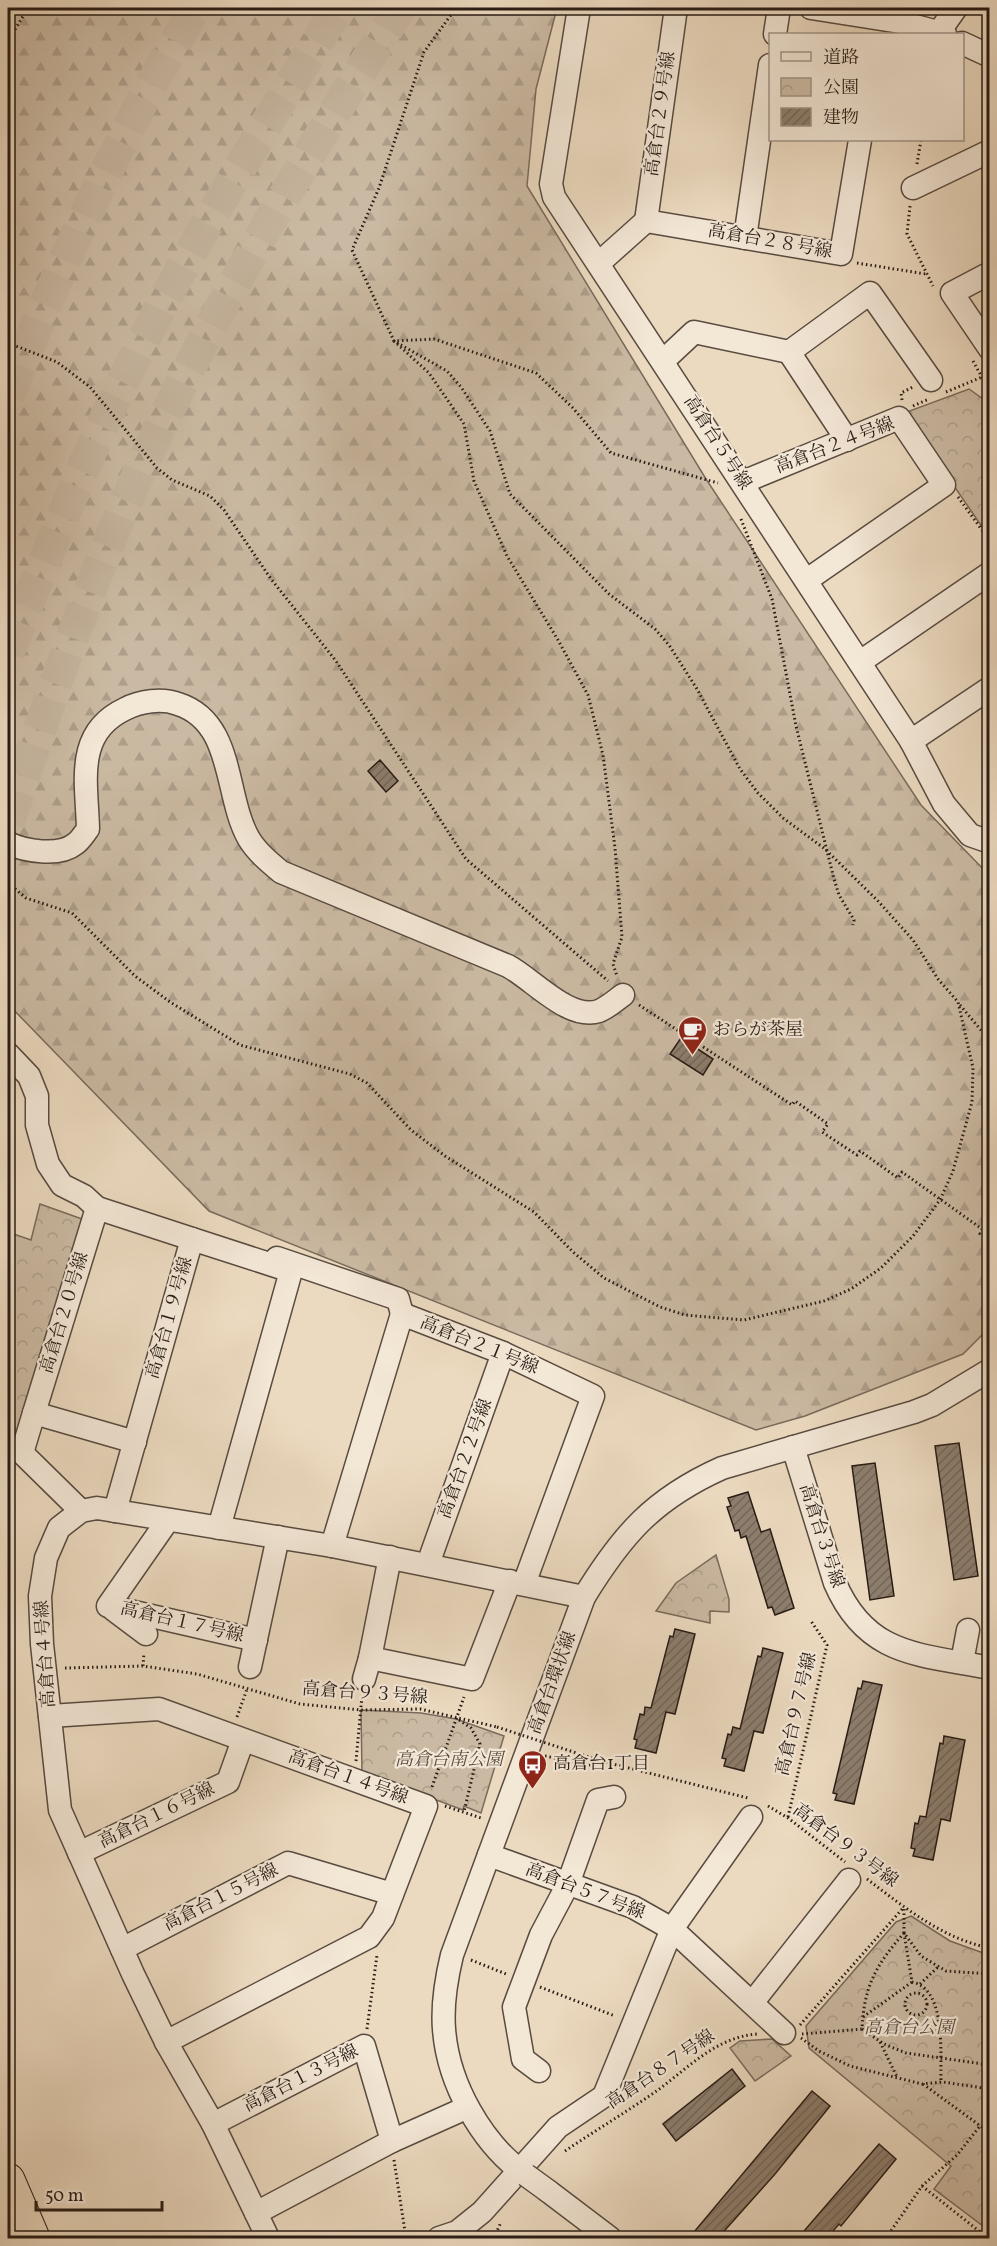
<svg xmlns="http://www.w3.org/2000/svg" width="997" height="2246" font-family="Vollkorn,'Noto Serif JP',serif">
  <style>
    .forest { fill: url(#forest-firs); stroke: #796a5c; stroke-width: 1.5 }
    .park { fill: url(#park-crowns); stroke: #796a5c; stroke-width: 1.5 }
    .building { fill: url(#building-hatch); stroke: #271b15; stroke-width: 1.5 }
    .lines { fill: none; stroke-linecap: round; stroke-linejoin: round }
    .highway-tunnel { stroke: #c5b49e; stroke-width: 33; stroke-dasharray: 33 16; stroke-linecap: butt }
    .minor-casing { stroke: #584b40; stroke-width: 25 }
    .highway-casing { stroke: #271b15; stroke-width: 35 }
    .path { stroke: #271b15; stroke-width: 3; stroke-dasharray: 1.5 3; stroke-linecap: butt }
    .minor { stroke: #f3e7d6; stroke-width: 22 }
    .highway { stroke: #ecdac0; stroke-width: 33 }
    .minor-bridge-casing { stroke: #584b40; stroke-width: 25; stroke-linecap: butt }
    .path-bridge { stroke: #271b15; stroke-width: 3; stroke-dasharray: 1.5 3; stroke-linecap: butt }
    .minor-bridge { stroke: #f3e7d6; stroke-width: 22 }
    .labels { text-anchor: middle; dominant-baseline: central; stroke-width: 4.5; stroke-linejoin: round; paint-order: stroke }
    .street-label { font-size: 18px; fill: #271b15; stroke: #f3e7d6 }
    .poi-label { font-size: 18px; fill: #271b15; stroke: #f3e7d6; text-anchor: start }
    .park-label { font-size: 18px; font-style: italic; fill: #584b40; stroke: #f3e7d6 }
  </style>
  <defs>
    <pattern id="forest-firs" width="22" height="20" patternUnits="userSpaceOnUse" patternTransform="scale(1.5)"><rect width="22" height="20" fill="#cbbaa3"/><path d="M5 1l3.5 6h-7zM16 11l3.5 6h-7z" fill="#ae9f8b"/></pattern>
    <pattern id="park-crowns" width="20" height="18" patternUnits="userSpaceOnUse" patternTransform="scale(1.5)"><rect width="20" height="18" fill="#cbbaa3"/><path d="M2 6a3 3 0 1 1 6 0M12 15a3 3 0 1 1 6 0" fill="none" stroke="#ae9f8b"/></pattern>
    <pattern id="building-hatch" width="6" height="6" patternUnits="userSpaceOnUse" patternTransform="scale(1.5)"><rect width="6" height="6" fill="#8d7e6e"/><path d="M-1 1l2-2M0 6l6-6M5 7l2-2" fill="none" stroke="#736659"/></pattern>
  </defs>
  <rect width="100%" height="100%" fill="#ecdac0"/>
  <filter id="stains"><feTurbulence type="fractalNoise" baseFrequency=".00333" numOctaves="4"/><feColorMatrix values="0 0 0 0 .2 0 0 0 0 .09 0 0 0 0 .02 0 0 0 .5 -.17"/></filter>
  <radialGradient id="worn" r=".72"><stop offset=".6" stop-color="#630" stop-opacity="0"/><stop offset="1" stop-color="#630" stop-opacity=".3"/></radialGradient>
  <polygon class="forest" points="8,8 557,8 536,89 527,186 706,479 921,805 989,875 989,1328 963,1354 805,1416 756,1430 209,1211 8,1004"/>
  <g class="park">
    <polygon points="969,389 990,404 989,537 904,413"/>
    <polygon points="40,1204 82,1219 19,1431 8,1427 8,1232 31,1240"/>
    <polygon points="716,1555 729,1599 729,1612 710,1611 710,1623 656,1611 676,1583"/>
    <polygon points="361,1710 421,1713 456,1719 504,1736 481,1813 464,1806 463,1810 362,1772"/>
    <polygon points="911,1916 950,1941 989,1955 990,2226 987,2229 934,2189 951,2166 809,2048 806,2026 896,1922"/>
    <polygon points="772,2039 791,2056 755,2081 730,2048 740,2041"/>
  </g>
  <g class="building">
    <polygon points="380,760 398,781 386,792 368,771"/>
    <polygon points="681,1038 713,1059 703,1075 670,1054"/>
    <polygon points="959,1443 978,1576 954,1580 935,1446"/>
    <polygon points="875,1463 894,1596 870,1600 852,1466"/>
    <polygon points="748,1492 761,1532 770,1529 794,1608 775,1615 772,1607 768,1608 746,1536 741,1538 739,1530 735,1531 727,1507 731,1506 728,1498"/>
    <polygon points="675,1629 695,1634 675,1714 666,1712 656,1753 635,1748 637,1740 634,1739 640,1714 644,1715 645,1707 651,1708 670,1636 673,1637"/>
    <polygon points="763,1648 783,1653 763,1733 754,1731 744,1771 724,1766 726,1759 722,1758 728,1734 731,1735 733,1727 740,1729 758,1656 761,1657"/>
    <polygon points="863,1681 882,1685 854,1804 835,1800 837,1794 833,1793 858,1688 861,1689"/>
    <polygon points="944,1736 965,1740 950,1821 941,1819 933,1860 913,1856 915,1849 911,1848 915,1823 918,1824 920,1816 926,1817 940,1743 943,1744"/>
    <polygon points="732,2069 745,2086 676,2141 663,2124"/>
    <polygon points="812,2091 830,2106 775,2174 718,2238 689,2238"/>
    <polygon points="879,2144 896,2159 841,2226 839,2224 827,2238 798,2238"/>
  </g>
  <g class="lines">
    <g class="highway-tunnel">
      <path d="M8 396C61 262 121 132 195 8"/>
      <path d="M8 653C49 549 90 445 141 345 200 229 270 118 338 8"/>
      <path d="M8 823C42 722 76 621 117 523 191 345 297 171 400 8"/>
    </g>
    <defs>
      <g id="minor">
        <polyline points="579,8 551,184 554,197 911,741 944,804 970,835 990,842"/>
        <polyline points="811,8 900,22 945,34"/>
        <polyline points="939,32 956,8"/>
        <polyline points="775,34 779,8"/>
        <polyline points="962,43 990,56"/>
        <polyline points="913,188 990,151"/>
        <polyline points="646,221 676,8"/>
        <polyline points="745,238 770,65"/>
        <polyline points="599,263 646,221 841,254 860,140"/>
        <polyline points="990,273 952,293 990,349"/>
        <polyline points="789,352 847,440"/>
        <polyline points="663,361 694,332 789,352 870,293 931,380"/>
        <polyline points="743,482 899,418 944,485 807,580"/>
        <polyline points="860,662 990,573"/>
        <polyline points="911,741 990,688"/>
        <path d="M8 843C24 851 59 857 75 844 80 841 84 834 88 829 87 783 74 733 125 709 140 701 162 698 178 704 235 722 224 796 249 839 257 852 269 862 281 872L508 966C534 980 569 1021 599 1011 607 1008 616 1000 623 995"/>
        <polyline points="8,1054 29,1076 37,1096 37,1125 48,1164 62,1185 84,1196 97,1208"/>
        <polyline points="277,1258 398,1299 402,1314"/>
        <polyline points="34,1413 22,1453 81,1511"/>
        <polyline points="135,1442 34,1413 97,1208 192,1239"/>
        <path d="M793 1447 835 1583C867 1657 920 1654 990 1668"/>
        <polyline points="115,1511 192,1239 291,1271 219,1528"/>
        <polyline points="168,1520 108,1606 256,1640"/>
        <polyline points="332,1546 402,1314 503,1353 593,1396 524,1584"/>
        <polyline points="390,1557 370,1658 472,1679 510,1581"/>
        <polyline points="428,1564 503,1353"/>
        <polyline points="114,1610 146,1634"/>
        <polyline points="962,1662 968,1630"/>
        <polyline points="250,1667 278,1537"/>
        <polyline points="364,1679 370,1658"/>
        <polyline points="50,1716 159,1709 426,1806 383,1918 369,1937 166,2042"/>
        <polyline points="79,1853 228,1782 243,1740"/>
        <polyline points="489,1855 633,1907 672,1929 784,2033"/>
        <polyline points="122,1949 288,1863 392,1894"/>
        <polyline points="752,2003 849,1880"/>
        <polyline points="539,2071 523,2059 514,2007 541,1935 568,1884 598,1800 614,1797"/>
        <polyline points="213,2124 364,2046 392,2141 256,2213"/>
        <polyline points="392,2141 457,2112"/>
        <path d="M526 2175C482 2144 448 2084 444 2029 442 2004 446 1980 452 1955L584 1597C622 1535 653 1499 722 1468L914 1412 932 1405 990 1370"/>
        <polyline points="548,2191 610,2238"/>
        <polyline points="268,2238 213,2124 166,2042 133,1974 60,1810 42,1644 40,1596 46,1558 59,1528 81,1511 97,1508 332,1546 584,1597"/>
        <polyline points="439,2238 457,2232 482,2212 558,2127 604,2096 672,1929 751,1817"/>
      </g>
      <polyline id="highway" points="8,2180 33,2238"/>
    </defs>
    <use href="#minor" class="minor-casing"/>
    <use href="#highway" class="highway-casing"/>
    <g class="path">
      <polyline points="456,8 424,52 379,188 352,250 394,341 434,339 536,373 573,408 611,453 718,483"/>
      <polyline points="8,41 28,8"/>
      <polyline points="917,164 921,140"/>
      <polyline points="910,206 907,234 933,286"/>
      <polyline points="857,263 926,274"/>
      <polyline points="8,343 57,362 90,387 157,468 172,480 210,496 224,510 271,579 336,661 466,859 608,981"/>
      <polyline points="973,361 990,392"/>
      <polyline points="946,392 982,377"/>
      <polyline points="902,400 901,393 913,387"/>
      <polyline points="913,406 929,399"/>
      <polyline points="958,497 990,541"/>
      <polyline points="741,519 772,599 796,726 834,879 839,895 854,920 853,925"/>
      <polyline points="8,883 26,898 72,913 135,976 170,1002 240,1045 350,1074 367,1083 411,1130 445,1156 534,1212 573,1252 604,1278 660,1307 685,1315 744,1320 824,1301 851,1289 881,1268 913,1236 940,1200 953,1171 972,1102 973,1068 958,1002 938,979 913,940 878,901 825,849 783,818 758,793 740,769 697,689 669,645 655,629 609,594 510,494 490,431 461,387 447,371 394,341 429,373 464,424 474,481 507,556 558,640 588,695 603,755 615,848 622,937 613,964 617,976"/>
      <polyline points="639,1005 792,1105 795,1101 828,1124 822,1132 857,1155 860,1151 898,1178 902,1172 982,1229 980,1234 990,1239"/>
      <polyline points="960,1005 990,1041"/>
      <polyline points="990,1264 986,1274 990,1278"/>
      <polyline points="143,1666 144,1653"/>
      <polyline points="65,1668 143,1666 197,1674 300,1704 361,1710 420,1709 497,1727"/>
      <polyline points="237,1717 247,1689"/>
      <polyline points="459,1720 471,1728 480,1744 464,1812"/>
      <polyline points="545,1756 600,1767 601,1761 748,1798"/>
      <polyline points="356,1761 362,1696"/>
      <polyline points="432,1787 464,1697"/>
      <polyline points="445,1806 481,1818"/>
      <polyline points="768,1806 788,1818 845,1862"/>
      <polyline points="788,1817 827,1645 811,1621"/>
      <path d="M867 1879C904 1907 943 1939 990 1948"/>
      <polyline points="904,1909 904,1933 921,1956 946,1971 990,1974"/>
      <path d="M904 1933 912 1982C947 1989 940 2055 941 2083"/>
      <polyline points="471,1960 506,1974"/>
      <polyline points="920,1984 938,1967"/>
      <polyline points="540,1987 615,2016"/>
      <circle cx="916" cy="2004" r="11"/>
      <polyline points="863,2017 912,1982"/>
      <polyline points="800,2025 904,1907"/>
      <polyline points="367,2029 377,1955"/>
      <polyline points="862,2029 884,2044 906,2053 990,2065"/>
      <path d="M802 2034 862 2029C864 1986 876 1965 904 1933"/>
      <polyline points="801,2038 819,2051 850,2066 922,2084 943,2082 990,2089"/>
      <polyline points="880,2042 897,2077"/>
      <polyline points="923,2084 990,2133"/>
      <path d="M565 2151C596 2130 628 2111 658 2090 689 2067 717 2037 757 2034"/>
      <polyline points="394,2160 406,2238"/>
      <polyline points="922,2186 984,2235"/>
      <polyline points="494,2238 501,2222"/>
      <polyline points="886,2238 922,2186 957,2155 980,2126"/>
      <polyline points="981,2238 990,2232"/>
    </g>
    <use href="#minor" class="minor"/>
    <use href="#highway" class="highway"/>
    <defs>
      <polyline id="minor-bridge" points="526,2175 548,2191"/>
    </defs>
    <use href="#minor-bridge" class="minor-bridge-casing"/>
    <polyline class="path-bridge" points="497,1727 601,1761"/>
    <use href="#minor-bridge" class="minor-bridge"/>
  </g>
  <defs>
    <symbol id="cafe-pin" viewBox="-11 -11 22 30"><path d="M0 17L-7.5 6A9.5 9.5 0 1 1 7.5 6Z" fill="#8f2418" stroke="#f3e7d6"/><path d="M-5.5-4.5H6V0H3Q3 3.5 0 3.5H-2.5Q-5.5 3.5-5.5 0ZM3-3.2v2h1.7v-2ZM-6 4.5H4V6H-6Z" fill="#fff"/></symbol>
    <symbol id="bus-pin" viewBox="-11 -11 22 30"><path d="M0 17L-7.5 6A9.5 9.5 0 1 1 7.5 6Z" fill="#8f2418" stroke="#f3e7d6"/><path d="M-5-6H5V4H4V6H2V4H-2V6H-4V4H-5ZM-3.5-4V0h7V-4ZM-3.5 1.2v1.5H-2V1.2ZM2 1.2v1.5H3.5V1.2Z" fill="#fff"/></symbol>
  </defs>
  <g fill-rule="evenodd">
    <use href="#cafe-pin" x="676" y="1014" width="33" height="45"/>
    <use href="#bus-pin" x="516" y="1748" width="33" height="45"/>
  </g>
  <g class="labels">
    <g class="street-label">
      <text transform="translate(661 114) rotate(-82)">高倉台２９号線</text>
      <text transform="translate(770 242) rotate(10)">高倉台２８号線</text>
      <text transform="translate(717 443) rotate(57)">高倉台５号線</text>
      <text transform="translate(835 446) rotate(-21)">高倉台２４号線</text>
      <text transform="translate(65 1313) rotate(-73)">高倉台２０号線</text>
      <text transform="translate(170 1318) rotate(-74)">高倉台１９号線</text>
      <text transform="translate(479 1346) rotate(22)">高倉台２１号線</text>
      <text transform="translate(466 1459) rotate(-70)">高倉台２２号線</text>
      <text transform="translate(821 1536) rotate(72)">高倉台３号線</text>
      <text transform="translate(182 1623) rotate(13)">高倉台１７号線</text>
      <text transform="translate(46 1654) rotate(-94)">高倉台４号線</text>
      <text transform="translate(553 1683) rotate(-70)">高倉台環状線</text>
      <text transform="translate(365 1694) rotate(4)">高倉台９３号線</text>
      <text transform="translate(797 1714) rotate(-77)">高倉台９７号線</text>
      <text transform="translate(348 1778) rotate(20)">高倉台１４号線</text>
      <text transform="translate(157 1816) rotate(-26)">高倉台１６号線</text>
      <text transform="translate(845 1846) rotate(37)">高倉台９３号線</text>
      <text transform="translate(585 1892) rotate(21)">高倉台５７号線</text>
      <text transform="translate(221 1898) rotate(-27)">高倉台１５号線</text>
      <text transform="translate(661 2070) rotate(-34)">高倉台８７号線</text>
      <text transform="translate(301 2079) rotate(-27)">高倉台１３号線</text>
    </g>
    <g class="poi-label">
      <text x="713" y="1030">おらが茶屋</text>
      <text x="553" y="1764">高倉台1丁目</text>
    </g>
    <g class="park-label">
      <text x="449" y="1760">高倉台南公園</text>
      <text x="909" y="2028">高倉台公園</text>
    </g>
  </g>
  <rect width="997" height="2246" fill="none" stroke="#ecdac0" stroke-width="30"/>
  <rect x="9" y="9" width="979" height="2228" fill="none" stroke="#271b15" stroke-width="3"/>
  <rect x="15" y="15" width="967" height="2216" fill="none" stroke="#271b15" stroke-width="1.5"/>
  <rect x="769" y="33" width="195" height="108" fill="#f3e7d6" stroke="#a19589" stroke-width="1.5"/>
  <rect x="781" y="52" width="30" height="9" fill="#f3e7d6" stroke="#a19589" stroke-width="1.5"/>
  <text x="823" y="63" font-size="18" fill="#271b15">道路</text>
  <rect x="781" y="78" width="30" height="18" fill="url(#park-crowns)" stroke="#a19589" stroke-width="1.5"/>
  <text x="823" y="93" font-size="18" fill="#271b15">公園</text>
  <rect x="781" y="108" width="30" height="18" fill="url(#building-hatch)" stroke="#a19589" stroke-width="1.5"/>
  <text x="823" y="123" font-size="18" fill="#271b15">建物</text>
  <path d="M36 2201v9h126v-9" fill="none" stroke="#271b15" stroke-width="3"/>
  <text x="45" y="2201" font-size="18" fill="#271b15" stroke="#f3e7d6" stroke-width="4.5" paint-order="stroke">50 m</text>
  <rect width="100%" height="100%" filter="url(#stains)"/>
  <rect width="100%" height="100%" fill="url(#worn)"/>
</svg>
